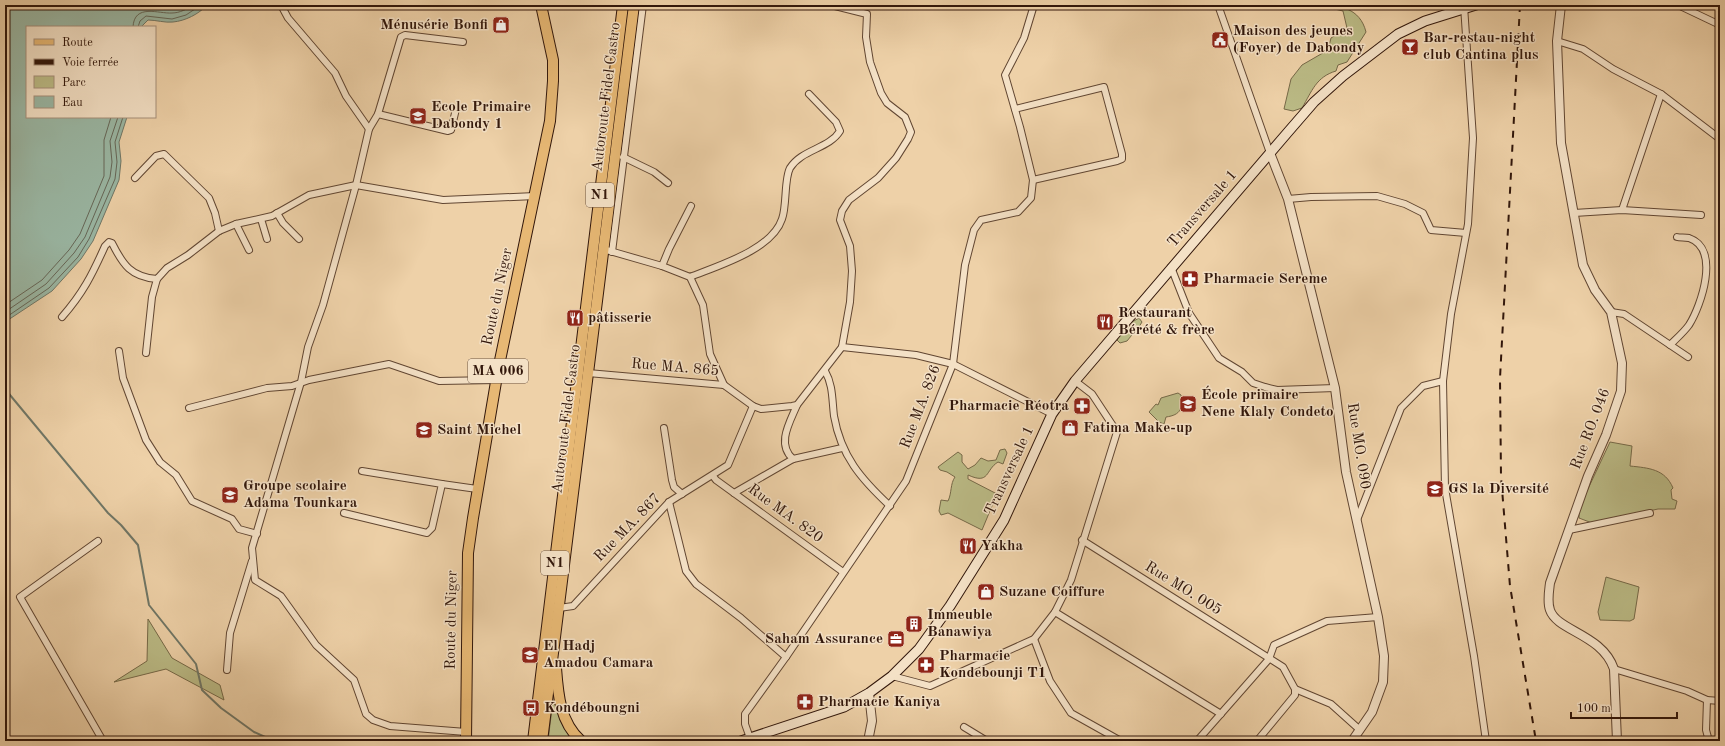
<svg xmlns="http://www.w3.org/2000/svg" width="1725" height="746" font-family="'Old Standard TT',serif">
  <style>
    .green { fill: #bbbb86; stroke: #766948 }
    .water { fill: #9ab7a4; stroke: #707767 }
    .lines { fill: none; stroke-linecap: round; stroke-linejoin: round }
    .shore { stroke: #666758; stroke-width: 1 }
    .stream { stroke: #707767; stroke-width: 2 }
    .minor-casing { stroke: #614632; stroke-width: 8 }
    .tertiary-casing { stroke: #614632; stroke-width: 10 }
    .secondary-casing { stroke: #32170b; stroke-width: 11 }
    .primary-casing { stroke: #32170b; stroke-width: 12 }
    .trunk-casing { stroke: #32170b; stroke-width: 12 }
    .minor { stroke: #f4e1c6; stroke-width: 6 }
    .tertiary { stroke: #f4e1c6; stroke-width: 8 }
    .secondary { stroke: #f4e1c6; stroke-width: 9 }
    .primary { stroke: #e7b874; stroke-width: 10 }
    .trunk { stroke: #e7b874; stroke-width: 10 }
    .rail { stroke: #32170b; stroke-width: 2; stroke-dasharray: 7 7; stroke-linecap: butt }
    .labels { text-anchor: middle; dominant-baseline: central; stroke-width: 3; stroke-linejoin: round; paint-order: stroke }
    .shield { fill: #f4e1c6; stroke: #6c5443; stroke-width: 1 }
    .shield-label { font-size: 14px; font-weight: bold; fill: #32170b }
    .poi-label { font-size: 15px; font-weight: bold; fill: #32170b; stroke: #f4e1c6; text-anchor: start }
    .street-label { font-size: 15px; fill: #32170b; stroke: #f4e1c6 }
  </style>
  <rect width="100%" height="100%" fill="#eed1a8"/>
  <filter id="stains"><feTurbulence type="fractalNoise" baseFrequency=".005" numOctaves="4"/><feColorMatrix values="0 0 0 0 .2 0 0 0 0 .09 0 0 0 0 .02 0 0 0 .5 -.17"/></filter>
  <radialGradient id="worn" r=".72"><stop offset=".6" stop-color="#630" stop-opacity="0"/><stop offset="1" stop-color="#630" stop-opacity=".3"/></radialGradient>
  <g class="green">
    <path d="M1318 5C1340 5 1360 8 1366 32L1347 62 1338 65 1336 71C1316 77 1312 91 1302 108L1293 111 1284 109 1291 79 1302 65 1328 50 1331 38 1347 28 1343 11Z"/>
    <path d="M1139 318 1142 322C1138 330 1132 334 1127 341L1120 343 1117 340 1119 335 1132 325V322Z"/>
    <path d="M1178 393 1181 395C1183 408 1181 415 1166 417L1164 424 1159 422 1149 412 1156 404 1158 405 1161 398Z"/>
    <path d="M1610 442 1632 446 1630 466C1649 468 1665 469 1673 488L1671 490 1672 499 1677 501 1675 509H1658L1592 523 1579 518V508Z"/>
    <path d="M1005 449 1007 453 1003 464 998 462C985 470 990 485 968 475V479L997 494 982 530 948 513 941 515 939 511 941 500 948 501C952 493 950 484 955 477L947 472 940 470 938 467 958 452 962 455V462L968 469 975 465 981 458 988 461 996 460 1000 450Z"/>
    <polygon points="1606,577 1639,587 1634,619 1630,621 1600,620 1598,612"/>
    <polygon points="148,619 172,658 220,685 224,700 166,669 114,682 147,661"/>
    <polygon points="553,700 577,741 548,741"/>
  </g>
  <path class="water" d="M5 5H207C199 14 185 21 173 22 165 23 156 20 148 20L141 27H27V117H127L119 142 121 161 119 180 93 241 81 259 52 291 5 322Z"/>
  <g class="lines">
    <g class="shore">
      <path d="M133 27C134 3 159 14 172 13 180 13 187 9 193 5"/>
      <polyline points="138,27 140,21 146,16 172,19 186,15 201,5"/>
      <polyline points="5,305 42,280 69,250 80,234 104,176 104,140 111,117"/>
      <polyline points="5,312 46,284 74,253 85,237 110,177 112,162 110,141 118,117"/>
      <polyline points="5,318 49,288 78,257 89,239 115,179 117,162 115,142 123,117"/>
    </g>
    <g class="stream">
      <polyline points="5,389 108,513 121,525 138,545 149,605 196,664 202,690 221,708 254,732 274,741"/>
      <polyline points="5,683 9,712 9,741"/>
    </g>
    <defs>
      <g id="minor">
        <polyline points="281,5 288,18 335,73 346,96 369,129"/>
        <polyline points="1218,5 1270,153"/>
        <polyline points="1678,5 1720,25"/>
        <polyline points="1464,6 1473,138 1468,224 1451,314 1443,381 1445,488 1474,656 1486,741"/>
        <polyline points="1557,41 1583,49 1613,69 1661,94 1720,139"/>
        <polyline points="463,42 405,35 401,37 378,114 369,129 356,185 323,305 308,347 301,382 252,548 255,580 281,596 316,645 354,680 366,714 373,720 390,726 466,732"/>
        <polyline points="1015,109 1104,87 1122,154 1122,159 1117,161 1033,180"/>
        <polyline points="378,114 448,131 451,130 456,109"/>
        <polyline points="623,157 654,172 668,183"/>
        <polyline points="135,178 156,156 164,154 209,198 215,213 219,231"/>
        <polyline points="1288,199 1311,197 1377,196 1405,204 1423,213 1431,230 1466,233"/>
        <polyline points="1622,210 1661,94"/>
        <polyline points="277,213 283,223 299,239"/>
        <polyline points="1574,213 1622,210 1701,215"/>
        <polyline points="261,219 267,239"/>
        <polyline points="236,224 249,250"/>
        <path d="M603 249 662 266 690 277C717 266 772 250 782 219 787 206 784 179 790 168 802 149 829 149 840 131L836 122 809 94"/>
        <polyline points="612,252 643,5"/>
        <polyline points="662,266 669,249 691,206"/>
        <polyline points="1171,267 1189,313 1219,358 1242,372 1253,383 1265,387 1277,390 1335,388"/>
        <polyline points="690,277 703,305 710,354 724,385"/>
        <polyline points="1611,312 1624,314 1688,357"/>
        <path d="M62 317C83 293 92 275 105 246L109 242 112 243C123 265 131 277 157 279L167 268 188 255 219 231 236 224 272 216 309 195 356 185 443 200 535 196"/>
        <path d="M1670 345C1676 339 1684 332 1689 325 1701 306 1721 249 1689 238 1685 237 1680 238 1677 237"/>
        <polyline points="842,347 916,355 953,364 1052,414"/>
        <polyline points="119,351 123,378 146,440 160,462 176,475 192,501 232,519 239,529 257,534"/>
        <polyline points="146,353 152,297 157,279"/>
        <path d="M825 371C833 385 832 399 834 416 841 456 861 479 890 506"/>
        <polyline points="588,373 724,385 753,406 761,409 792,406 797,405 842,347 850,302 852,271 850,246 840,220 842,211 849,200 878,178 896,158 908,139 911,132 905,117 887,103 881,93 870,62 866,37 867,14 831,5"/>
        <polyline points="189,408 267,388 292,386 309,380 389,364 439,381 497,380"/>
        <polyline points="664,428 672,480 674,487 682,494"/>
        <path d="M793 459C776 444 790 422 797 405"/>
        <polyline points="713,476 716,480 843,572"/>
        <polyline points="442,484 477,489"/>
        <polyline points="734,493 793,459 842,448"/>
        <polyline points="669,502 686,571 696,584 741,618 786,657"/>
        <polyline points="344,513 427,533 432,528 442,484 362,471"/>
        <polyline points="1357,520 1401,408 1423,386 1443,381"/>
        <polyline points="1569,530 1650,513"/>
        <polyline points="1082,540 1283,667 1295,689 1331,704 1360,730"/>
        <polyline points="98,541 20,597 103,741"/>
        <polyline points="559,608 573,606 669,502 728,465 753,406"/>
        <polyline points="1055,612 1221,714"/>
        <polyline points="1034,639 1050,681 1071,713 1121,741"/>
        <polyline points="1614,669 1687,691 1707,700 1720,701"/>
        <polyline points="227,670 230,633 252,561"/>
        <polyline points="892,676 930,686 1034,639 1055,612 1071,580 1117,432 1092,394 1075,381"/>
        <polyline points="1707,700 1706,730 1709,741"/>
        <polyline points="964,727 987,741"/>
        <polyline points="750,738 745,724 745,714 786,657 906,481 953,364 965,265 974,230 981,220 1018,212 1031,198 1033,180 1020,127 1005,75 1024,38 1034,5"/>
        <polyline points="1197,741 1269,659 1274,645 1327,621 1378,617"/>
        <polyline points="1257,741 1295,695 1295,689"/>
      </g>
      <g id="tertiary">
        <path d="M1561 5 1557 41 1561 143 1583 265 1595 290 1611 312 1622 363 1621 391 1606 435 1588 476 1550 583C1549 591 1547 602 1550 610 1557 631 1602 634 1614 669L1617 741"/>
        <polyline points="1270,153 1288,199 1335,388 1346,472 1378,617 1384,656 1383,682 1372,712 1352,741"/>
        <polyline points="868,741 872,721 869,693"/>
      </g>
      <polyline id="secondary" points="741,741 844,707 869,693 892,676 919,649 950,606 1004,520 1052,414 1075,381 1288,132 1314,102 1343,76 1398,34 1425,21 1476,5"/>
      <polyline id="primary" points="466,741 468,553 473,518 498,370 550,121 553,81 553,60 541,5"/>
      <g id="trunk">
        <path d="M556 668C558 695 560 722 581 741"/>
        <polyline points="533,741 623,5"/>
        <polyline points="542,741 634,5"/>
      </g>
    </defs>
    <use href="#minor" class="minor-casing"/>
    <use href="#tertiary" class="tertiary-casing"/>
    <use href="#secondary" class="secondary-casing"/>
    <use href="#primary" class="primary-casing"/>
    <use href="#trunk" class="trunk-casing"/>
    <use href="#minor" class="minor"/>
    <use href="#tertiary" class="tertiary"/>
    <use href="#secondary" class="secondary"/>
    <use href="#primary" class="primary"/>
    <use href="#trunk" class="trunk"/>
    <polyline class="rail" points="1520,5 1500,378 1501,477 1510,586 1536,741"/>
  </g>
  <defs>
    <symbol id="shop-square" viewBox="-11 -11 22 22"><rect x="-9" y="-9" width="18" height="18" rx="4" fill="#8f2418" stroke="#f4e1c6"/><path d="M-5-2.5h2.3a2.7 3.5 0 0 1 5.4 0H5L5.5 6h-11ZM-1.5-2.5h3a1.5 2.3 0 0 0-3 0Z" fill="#fff"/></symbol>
    <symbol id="civic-square" viewBox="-11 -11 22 22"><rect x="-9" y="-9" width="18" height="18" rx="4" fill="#8f2418" stroke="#f4e1c6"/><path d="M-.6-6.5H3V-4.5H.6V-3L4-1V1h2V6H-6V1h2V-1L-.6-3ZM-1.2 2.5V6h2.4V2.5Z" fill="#fff"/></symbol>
    <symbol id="bar-square" viewBox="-11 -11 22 22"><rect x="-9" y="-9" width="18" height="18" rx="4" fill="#8f2418" stroke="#f4e1c6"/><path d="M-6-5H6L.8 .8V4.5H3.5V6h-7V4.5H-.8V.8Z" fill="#fff"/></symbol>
    <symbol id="school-square" viewBox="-11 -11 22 22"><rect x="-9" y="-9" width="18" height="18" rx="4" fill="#8f2418" stroke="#f4e1c6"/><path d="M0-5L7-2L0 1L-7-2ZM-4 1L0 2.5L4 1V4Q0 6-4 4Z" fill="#fff"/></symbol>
    <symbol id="pharmacy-square" viewBox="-11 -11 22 22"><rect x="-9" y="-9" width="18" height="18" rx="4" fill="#8f2418" stroke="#f4e1c6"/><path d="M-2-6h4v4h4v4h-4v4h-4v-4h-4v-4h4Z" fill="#fff"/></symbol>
    <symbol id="restaurant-square" viewBox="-11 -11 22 22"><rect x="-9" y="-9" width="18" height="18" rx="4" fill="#8f2418" stroke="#f4e1c6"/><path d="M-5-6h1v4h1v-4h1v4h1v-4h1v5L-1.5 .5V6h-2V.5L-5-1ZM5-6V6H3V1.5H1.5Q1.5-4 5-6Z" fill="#fff"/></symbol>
    <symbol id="building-square" viewBox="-11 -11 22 22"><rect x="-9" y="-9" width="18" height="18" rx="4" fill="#8f2418" stroke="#f4e1c6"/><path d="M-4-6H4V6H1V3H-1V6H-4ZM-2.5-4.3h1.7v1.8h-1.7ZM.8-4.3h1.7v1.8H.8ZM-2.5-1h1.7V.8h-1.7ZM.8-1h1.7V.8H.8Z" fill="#fff"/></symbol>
    <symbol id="office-square" viewBox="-11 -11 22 22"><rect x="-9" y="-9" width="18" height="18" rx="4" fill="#8f2418" stroke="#f4e1c6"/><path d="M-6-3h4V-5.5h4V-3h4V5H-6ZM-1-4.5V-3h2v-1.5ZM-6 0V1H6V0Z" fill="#fff"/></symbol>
    <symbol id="university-square" viewBox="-11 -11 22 22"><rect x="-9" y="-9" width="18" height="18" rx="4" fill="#8f2418" stroke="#f4e1c6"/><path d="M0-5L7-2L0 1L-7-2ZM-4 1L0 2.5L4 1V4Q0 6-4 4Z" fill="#fff"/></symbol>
    <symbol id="bus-square" viewBox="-11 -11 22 22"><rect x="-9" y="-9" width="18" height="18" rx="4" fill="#8f2418" stroke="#f4e1c6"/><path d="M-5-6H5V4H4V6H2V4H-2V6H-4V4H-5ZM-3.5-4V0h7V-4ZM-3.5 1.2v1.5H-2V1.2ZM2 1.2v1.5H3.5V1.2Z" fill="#fff"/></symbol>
  </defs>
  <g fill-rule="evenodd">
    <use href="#shop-square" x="491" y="15" width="20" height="20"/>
    <use href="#civic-square" x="1210" y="30" width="20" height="20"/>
    <use href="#bar-square" x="1400" y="37" width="20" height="20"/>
    <use href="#school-square" x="408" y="106" width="20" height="20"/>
    <use href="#pharmacy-square" x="1180" y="269" width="20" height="20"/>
    <use href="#restaurant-square" x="565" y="308" width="20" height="20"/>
    <use href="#restaurant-square" x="1095" y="312" width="20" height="20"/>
    <use href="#school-square" x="1178" y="394" width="20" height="20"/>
    <use href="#pharmacy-square" x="1072" y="396" width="20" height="20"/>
    <use href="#shop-square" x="1060" y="418" width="20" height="20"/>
    <use href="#school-square" x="414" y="420" width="20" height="20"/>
    <use href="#school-square" x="1425" y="479" width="20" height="20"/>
    <use href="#school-square" x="220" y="485" width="20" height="20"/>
    <use href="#restaurant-square" x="958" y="536" width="20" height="20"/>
    <use href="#shop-square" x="976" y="582" width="20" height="20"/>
    <use href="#building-square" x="904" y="614" width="20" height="20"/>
    <use href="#office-square" x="886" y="629" width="20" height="20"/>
    <use href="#university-square" x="520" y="645" width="20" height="20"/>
    <use href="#pharmacy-square" x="916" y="655" width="20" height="20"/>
    <use href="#pharmacy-square" x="795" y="692" width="20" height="20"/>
    <use href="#bus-square" x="521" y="698" width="20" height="20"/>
  </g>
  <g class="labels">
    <g class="shield">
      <rect x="586" y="183" width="28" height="24" rx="3"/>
      <rect x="468" y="359" width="60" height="24" rx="3"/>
      <rect x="541" y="551" width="28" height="24" rx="3"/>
    </g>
    <g class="shield-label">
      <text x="600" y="195">N1</text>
      <text x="498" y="371">MA 006</text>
      <text x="555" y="563">N1</text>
    </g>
    <g class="poi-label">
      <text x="488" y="25" text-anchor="end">Ménusérie Bonfi</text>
      <text x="1233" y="31">Maison des jeunes<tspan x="1233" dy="17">(Foyer) de Dabondy</tspan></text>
      <text x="1423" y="38">Bar-restau-night<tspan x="1423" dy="17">club Cantina plus</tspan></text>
      <text x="431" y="107">Ecole Primaire<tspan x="431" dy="17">Dabondy 1</tspan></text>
      <text x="1203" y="279">Pharmacie Sereme</text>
      <text x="1118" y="313">Restaurant<tspan x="1118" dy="17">Bérété &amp; frère</tspan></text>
      <text x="588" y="318">pâtisserie</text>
      <text x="1201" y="395">École primaire<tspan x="1201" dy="17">Nene Klaly Condeto</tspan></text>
      <text x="1069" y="406" text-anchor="end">Pharmacie Réotra</text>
      <text x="1083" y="428">Fatima Make-up</text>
      <text x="437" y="430">Saint Michel</text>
      <text x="243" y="486">Groupe scolaire<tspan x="243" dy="17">Adama Tounkara</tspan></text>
      <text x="1448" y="489">GS la Diversité</text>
      <text x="981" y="546">Yakha</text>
      <text x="999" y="592">Suzane Coiffure</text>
      <text x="927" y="615">Immeuble<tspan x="927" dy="17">Banawiya</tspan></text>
      <text x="883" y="639" text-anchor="end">Saham Assurance</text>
      <text x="543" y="646">El Hadj<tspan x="543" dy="17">Amadou Camara</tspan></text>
      <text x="939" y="656">Pharmacie<tspan x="939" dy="17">Kondebounji T1</tspan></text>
      <text x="818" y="702">Pharmacie Kaniya</text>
      <text x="544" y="708">Kondéboungni</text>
    </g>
    <g class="street-label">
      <text transform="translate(607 97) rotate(-83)">Autoroute Fidel Castro</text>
      <text transform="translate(1203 209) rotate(-49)">Transversale 1</text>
      <text transform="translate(498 297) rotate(-78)">Route du Niger</text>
      <text transform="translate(675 368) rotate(5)">Rue MA. 865</text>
      <text transform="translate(921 407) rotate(-69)">Rue MA. 826</text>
      <text transform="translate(567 419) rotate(-83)">Autoroute Fidel Castro</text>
      <text transform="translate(1591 429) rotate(-69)">Rue RO. 046</text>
      <text transform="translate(1358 446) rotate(81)">Rue MO. 090</text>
      <text transform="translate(1010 471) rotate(-65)">Transversale 1</text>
      <text transform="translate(785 514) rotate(36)">Rue MA. 820</text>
      <text transform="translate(628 528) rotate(-46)">Rue MA. 867</text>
      <text transform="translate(1183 589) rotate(32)">Rue MO. 005</text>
      <text transform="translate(452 620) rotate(-89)">Route du Niger</text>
    </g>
  </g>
  <rect width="1725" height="746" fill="none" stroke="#eed1a8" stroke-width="20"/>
  <rect x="6" y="6" width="1713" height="734" fill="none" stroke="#32170b" stroke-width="2"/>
  <rect x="10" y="10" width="1705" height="726" fill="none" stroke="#32170b"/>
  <rect x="26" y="26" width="130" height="92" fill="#f4e1c6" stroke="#a6907b"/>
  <rect x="34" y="39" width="20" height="6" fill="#e7b874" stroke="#a6907b"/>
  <text x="62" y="46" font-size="12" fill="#32170b">Route</text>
  <rect x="34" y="59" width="20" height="6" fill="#32170b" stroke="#a6907b"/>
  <text x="62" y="66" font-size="12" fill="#32170b">Voie ferrée</text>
  <rect x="34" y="76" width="20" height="12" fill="#bbbb86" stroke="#a6907b"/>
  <text x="62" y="86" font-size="12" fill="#32170b">Parc</text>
  <rect x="34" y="96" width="20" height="12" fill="#9ab7a4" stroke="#a6907b"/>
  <text x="62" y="106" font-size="12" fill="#32170b">Eau</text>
  <path d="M1571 712v6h106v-6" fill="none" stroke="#32170b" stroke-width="2"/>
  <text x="1577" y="712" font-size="12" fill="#32170b" stroke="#f4e1c6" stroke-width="3" paint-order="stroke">100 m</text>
  <rect width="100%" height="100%" filter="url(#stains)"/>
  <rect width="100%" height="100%" fill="url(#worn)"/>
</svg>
